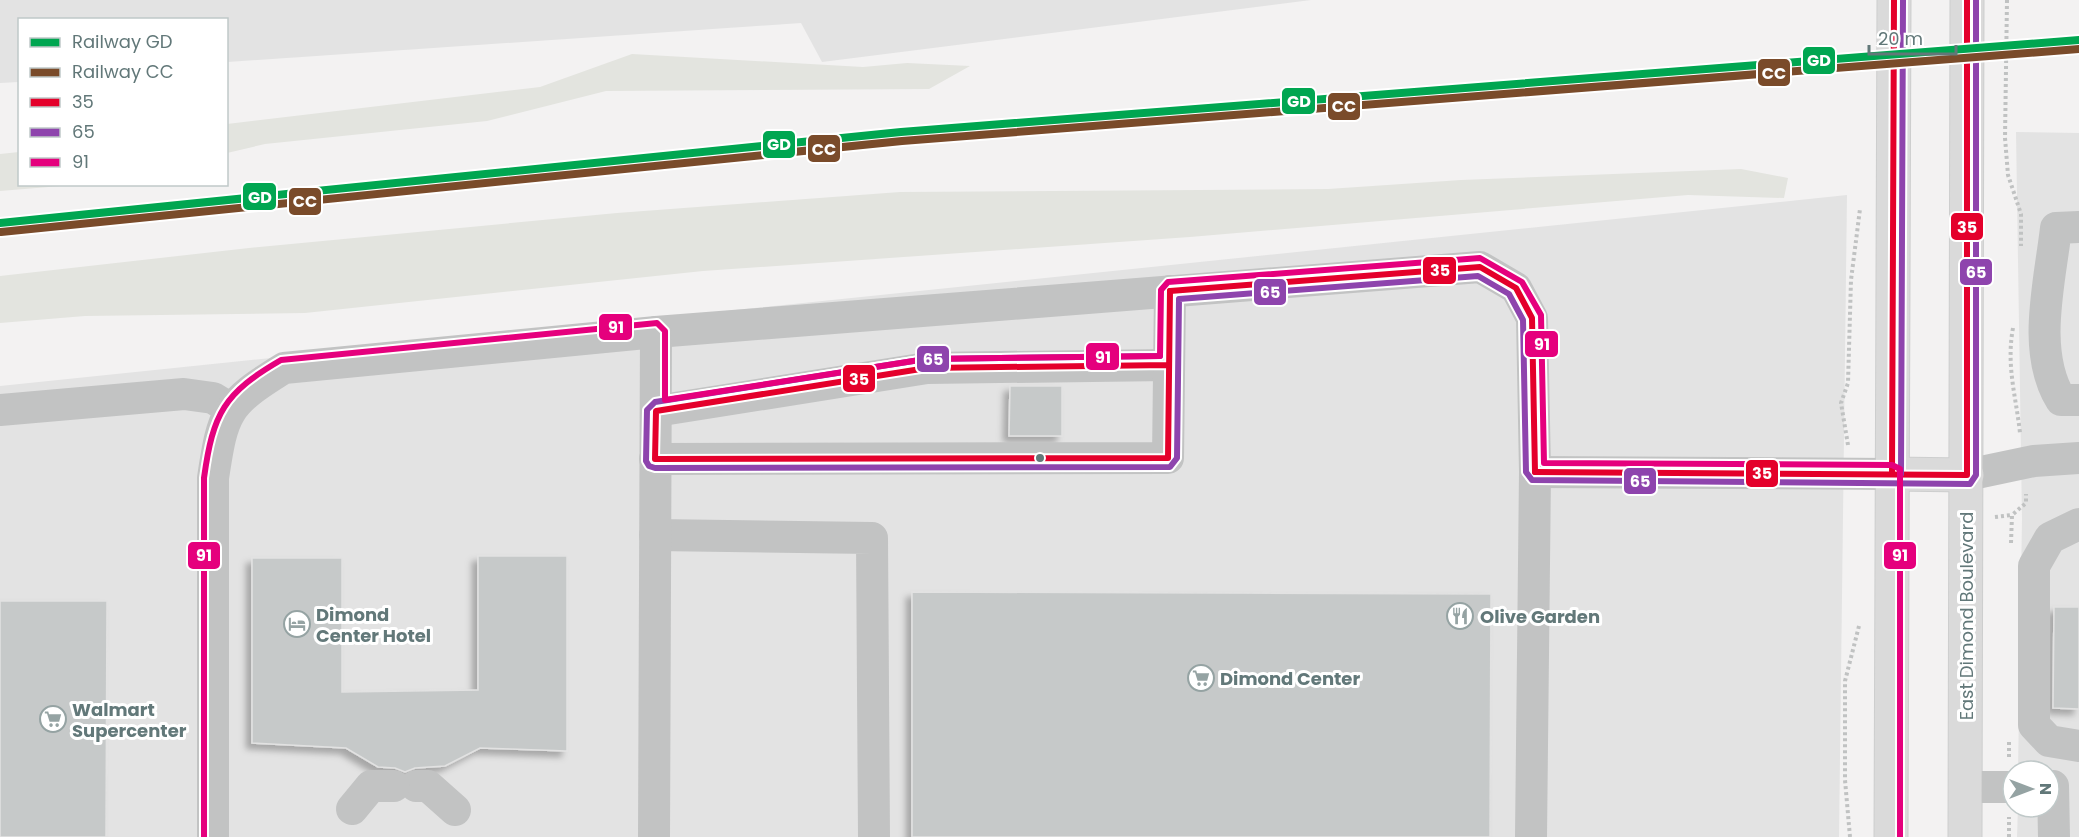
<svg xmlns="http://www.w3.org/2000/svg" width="2079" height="837" font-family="Poppins,sans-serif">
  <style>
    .built { fill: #e3e3e3 }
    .green { fill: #e3e4df }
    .building { fill: #c6c9c9; stroke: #e2e2e2; stroke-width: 1.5; filter: url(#shadow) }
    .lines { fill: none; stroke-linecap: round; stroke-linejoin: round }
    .major-casing { stroke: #cdcece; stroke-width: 35 }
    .path { stroke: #c0c2c2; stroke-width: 4; stroke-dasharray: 3 3; stroke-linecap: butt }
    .minor { stroke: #c2c3c3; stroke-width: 32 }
    .major { stroke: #dadada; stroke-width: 33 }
    .bus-1-casing { stroke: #fff; stroke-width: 10 }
    .bus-2-casing { stroke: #fff; stroke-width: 10 }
    .bus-3-casing { stroke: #fff; stroke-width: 10 }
    .bus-1 { stroke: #e4002b; stroke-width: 6 }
    .bus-2 { stroke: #8e44ad; stroke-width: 6 }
    .bus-3 { stroke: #e5007d; stroke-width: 6 }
    .rail-1-casing { stroke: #fff; stroke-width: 12 }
    .rail-2-casing { stroke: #fff; stroke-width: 12 }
    .rail-1 { stroke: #00a651; stroke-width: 8 }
    .rail-2 { stroke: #7a4b2a; stroke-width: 8 }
    .bus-dot { fill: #627879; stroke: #fff; stroke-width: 2 }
    .labels { text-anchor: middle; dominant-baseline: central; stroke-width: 6; stroke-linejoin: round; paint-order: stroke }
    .poi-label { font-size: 18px; font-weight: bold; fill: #627879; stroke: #fff; text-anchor: start }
    .street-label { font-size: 18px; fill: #627879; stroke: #fff }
    .line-badge { stroke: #fff; stroke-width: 2 }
    .badge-label { font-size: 16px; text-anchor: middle; font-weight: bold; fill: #fff }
  </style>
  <defs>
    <filter id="shadow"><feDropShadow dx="-5.5" dy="5.5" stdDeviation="3" flood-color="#0004"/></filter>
  </defs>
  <rect width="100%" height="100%" fill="#f3f2f2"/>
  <g class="built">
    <polygon points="0,0 1311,0 822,62 801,23 227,62 226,20 20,20 19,82 0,83"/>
    <polygon points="2016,132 2079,133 2079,837 2017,837 2018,807 2049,807 2049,771 2018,771 2022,519"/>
    <polygon points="1847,195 1839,837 0,837 0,386"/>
  </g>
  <g class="green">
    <polygon points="632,54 863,67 907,63 970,66 929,89 606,91 487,121 265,144 227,153 227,124 540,87"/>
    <polygon points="19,152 20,184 73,185 0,191 0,154"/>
    <polygon points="1741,169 1788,178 1784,198 1688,195 1190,237 703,271 305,313 85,316 0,323 0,276 249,248 617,213 900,192 1328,189 1461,180"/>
  </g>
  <g class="building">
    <polygon points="1010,386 1062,386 1062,436 1009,436"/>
    <polygon points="478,556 567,556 567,751 480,748 445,766 415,768 405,772 395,768 378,767 346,748 252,743 252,558 342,558 342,692 478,690"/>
    <polygon points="912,592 1491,594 1490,837 912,837"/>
    <polygon points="0,601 107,601 106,837 0,837"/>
    <polygon points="2054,607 2079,607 2079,709 2053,708"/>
  </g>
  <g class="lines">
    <defs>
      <g id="major">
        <polyline points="1892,474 1967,475"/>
        <polyline points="1891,837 1894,0"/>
        <polyline points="1965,837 1967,0"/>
      </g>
    </defs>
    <use href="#major" class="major-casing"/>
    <g class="path">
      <polyline points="2007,0 2005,138 2008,175 2021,214 2021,246"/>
      <path d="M2013 328C2006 366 2016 396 2020 433"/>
      <polyline points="1848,445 1841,403 1848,383 1851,280 1860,209"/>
      <polyline points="1995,517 2012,515"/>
      <polyline points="2011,543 2012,515 2026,503 2026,494"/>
      <polyline points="2009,742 2009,759"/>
      <polyline points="1850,837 1845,780 1845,681 1859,626"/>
      <polyline points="2009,837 2009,817"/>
    </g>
    <g class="minor">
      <path d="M2079 227 2056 228C2050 282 2031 351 2061 400H2079"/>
      <polyline points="0,410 184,394 213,398 231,409"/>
      <polyline points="656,411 927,368 1169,365"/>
      <polyline points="655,459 1168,458 1170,291"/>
      <polyline points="1535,472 1892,474"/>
      <polyline points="1967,475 2034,461 2079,458"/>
      <polyline points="2079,524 2050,538 2034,566 2034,725 2049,741 2079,746"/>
      <polyline points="655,535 872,538 874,837"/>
      <polyline points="416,786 428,786 455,810"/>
      <polyline points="2053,786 2054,837"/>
      <polyline points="1965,787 2013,787"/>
      <polyline points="352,809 371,786 394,786"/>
      <path d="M213 837V478C223 411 226 404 284 368L656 332 1480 267 1516 288 1532 318 1535 472 1531 837"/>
      <polyline points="654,837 656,332"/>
    </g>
    <use href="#major" class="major"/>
    <defs>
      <g id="bus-1">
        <polyline points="1170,291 1480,267 1516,288 1532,318 1535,472"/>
        <polyline points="1169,365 927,368 656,411 655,459 1168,458 1170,291"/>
        <polyline points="1535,472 1967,475 1967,0"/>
        <polyline points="1892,474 1894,0"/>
      </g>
      <g id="bus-2">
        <polyline points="1160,356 926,359 655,402 647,410 646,461 649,466 655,468 1170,467 1177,458 1179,299 1478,276 1509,294 1523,320 1526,472 1532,480 1970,484 1976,475 1976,0"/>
        <polyline points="1901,474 1903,0"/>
      </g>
      <path id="bus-3" d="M204 837V478C213 413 224 393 281 360L657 323 665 331V400L926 359 1160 356 1161 290 1168 282 1480 258 1522 282 1541 315 1544 463 1892 465 1900 469V837"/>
    </defs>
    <use href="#bus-1" class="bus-1-casing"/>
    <use href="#bus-2" class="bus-2-casing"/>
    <use href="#bus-3" class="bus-3-casing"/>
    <use href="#bus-1" class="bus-1"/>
    <use href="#bus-2" class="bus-2"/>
    <use href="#bus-3" class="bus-3"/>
    <defs>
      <polyline id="rail-1" points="0,223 901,132 2079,40"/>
      <polyline id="rail-2" points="1,232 902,141 2079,49"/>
    </defs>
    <use href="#rail-1" class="rail-1-casing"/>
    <use href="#rail-2" class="rail-2-casing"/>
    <use href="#rail-1" class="rail-1"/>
    <use href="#rail-2" class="rail-2"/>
  </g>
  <defs>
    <symbol id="restaurant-ring" viewBox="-11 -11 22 22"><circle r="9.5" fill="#fff" stroke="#95a3a3" stroke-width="1.5"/><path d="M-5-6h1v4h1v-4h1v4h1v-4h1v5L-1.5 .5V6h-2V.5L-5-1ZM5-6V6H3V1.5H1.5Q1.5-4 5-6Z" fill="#95a3a3"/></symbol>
    <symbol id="hotel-ring" viewBox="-11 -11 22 22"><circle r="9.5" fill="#fff" stroke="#95a3a3" stroke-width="1.5"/><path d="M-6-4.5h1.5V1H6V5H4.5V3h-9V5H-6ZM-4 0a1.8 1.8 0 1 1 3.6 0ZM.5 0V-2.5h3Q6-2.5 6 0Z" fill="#95a3a3"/></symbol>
    <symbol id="supermarket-ring" viewBox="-11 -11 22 22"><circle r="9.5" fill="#fff" stroke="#95a3a3" stroke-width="1.5"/><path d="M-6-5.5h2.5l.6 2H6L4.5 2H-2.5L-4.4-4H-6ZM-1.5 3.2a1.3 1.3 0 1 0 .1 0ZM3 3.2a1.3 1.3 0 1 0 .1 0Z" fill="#95a3a3"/></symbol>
  </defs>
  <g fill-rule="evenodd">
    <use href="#restaurant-ring" x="1445" y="601" width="30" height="30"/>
    <use href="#hotel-ring" x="282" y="609" width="30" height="30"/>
    <use href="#supermarket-ring" x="1186" y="663" width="30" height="30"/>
    <use href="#supermarket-ring" x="38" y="704" width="30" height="30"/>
  </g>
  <circle class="bus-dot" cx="1040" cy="458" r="5"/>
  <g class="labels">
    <g class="poi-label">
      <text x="316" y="614">Dimond<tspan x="316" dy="21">Center Hotel</tspan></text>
      <text x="1480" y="616">Olive Garden</text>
      <text x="1220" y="678">Dimond Center</text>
      <text x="72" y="709">Walmart<tspan x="72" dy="21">Supercenter</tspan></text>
    </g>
    <g class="street-label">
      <text transform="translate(1966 616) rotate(-90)">East Dimond Boulevard</text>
    </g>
  </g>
  <g class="line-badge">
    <rect x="1802" y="46" width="34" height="29" rx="6" fill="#00a651"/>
    <rect x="1757" y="58" width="34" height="29" rx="6" fill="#7a4b2a"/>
    <rect x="1281" y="87" width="35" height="28" rx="6" fill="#00a651"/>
    <rect x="1327" y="92" width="34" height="29" rx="6" fill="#7a4b2a"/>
    <rect x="762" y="130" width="34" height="29" rx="6" fill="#00a651"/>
    <rect x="807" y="134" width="34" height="29" rx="6" fill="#7a4b2a"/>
    <rect x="242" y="182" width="35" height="29" rx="6" fill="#00a651"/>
    <rect x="288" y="187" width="34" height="29" rx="6" fill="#7a4b2a"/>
    <rect x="1950" y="212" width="34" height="29" rx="6" fill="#e4002b"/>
    <rect x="1422" y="256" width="35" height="29" rx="6" fill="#e4002b"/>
    <rect x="1959" y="258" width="34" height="28" rx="6" fill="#8e44ad"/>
    <rect x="1253" y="278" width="34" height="28" rx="6" fill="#8e44ad"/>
    <rect x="598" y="313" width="35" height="28" rx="6" fill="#e5007d"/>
    <rect x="1524" y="330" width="35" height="28" rx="6" fill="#e5007d"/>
    <rect x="1085" y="342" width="35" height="29" rx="6" fill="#e5007d"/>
    <rect x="916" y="345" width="34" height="28" rx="6" fill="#8e44ad"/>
    <rect x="842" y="364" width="34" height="29" rx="6" fill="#e4002b"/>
    <rect x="1745" y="459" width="34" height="29" rx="6" fill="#e4002b"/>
    <rect x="1623" y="467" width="34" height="28" rx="6" fill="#8e44ad"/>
    <rect x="1883" y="541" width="34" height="29" rx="6" fill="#e5007d"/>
    <rect x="187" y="541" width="34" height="29" rx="6" fill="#e5007d"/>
  </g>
  <g class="badge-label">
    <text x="1819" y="66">GD</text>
    <text x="1774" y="79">CC</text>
    <text x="1299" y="107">GD</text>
    <text x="1344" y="112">CC</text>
    <text x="779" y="150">GD</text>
    <text x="824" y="155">CC</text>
    <text x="260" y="203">GD</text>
    <text x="305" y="207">CC</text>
    <text x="1967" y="233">35</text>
    <text x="1440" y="276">35</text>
    <text x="1976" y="278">65</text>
    <text x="1270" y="298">65</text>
    <text x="616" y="333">91</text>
    <text x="1542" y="350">91</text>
    <text x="1103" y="363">91</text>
    <text x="933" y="365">65</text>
    <text x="859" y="385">35</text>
    <text x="1762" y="479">35</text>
    <text x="1640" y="487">65</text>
    <text x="1900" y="561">91</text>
    <text x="204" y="561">91</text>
  </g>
  <rect x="18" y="18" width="210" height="168" fill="#ffffff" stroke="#c0c9c9" stroke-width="1.5"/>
  <rect x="30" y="38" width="30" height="9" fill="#00a651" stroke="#c0c9c9" stroke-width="1.5"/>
  <text x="72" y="48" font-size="18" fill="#627879">Railway GD</text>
  <rect x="30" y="68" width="30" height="9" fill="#7a4b2a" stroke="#c0c9c9" stroke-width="1.5"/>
  <text x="72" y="78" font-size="18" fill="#627879">Railway CC</text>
  <rect x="30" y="98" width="30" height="9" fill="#e4002b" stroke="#c0c9c9" stroke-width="1.5"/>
  <text x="72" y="108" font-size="18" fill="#627879">35</text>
  <rect x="30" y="128" width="30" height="9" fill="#8e44ad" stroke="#c0c9c9" stroke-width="1.5"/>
  <text x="72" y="138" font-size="18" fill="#627879">65</text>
  <rect x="30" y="158" width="30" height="9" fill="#e5007d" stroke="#c0c9c9" stroke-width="1.5"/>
  <text x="72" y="168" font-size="18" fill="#627879">91</text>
  <g transform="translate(2031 789) rotate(90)"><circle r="28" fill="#ffffff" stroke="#c0c9c9" stroke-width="1.5"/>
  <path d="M0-4.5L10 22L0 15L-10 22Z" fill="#95a3a3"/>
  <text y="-9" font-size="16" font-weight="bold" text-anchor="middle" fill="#627879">N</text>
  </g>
  <path d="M1869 45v9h87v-9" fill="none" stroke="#627879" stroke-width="3"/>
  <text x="1878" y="45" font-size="18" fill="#627879" stroke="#ffffff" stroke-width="4.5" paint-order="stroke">20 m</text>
</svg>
